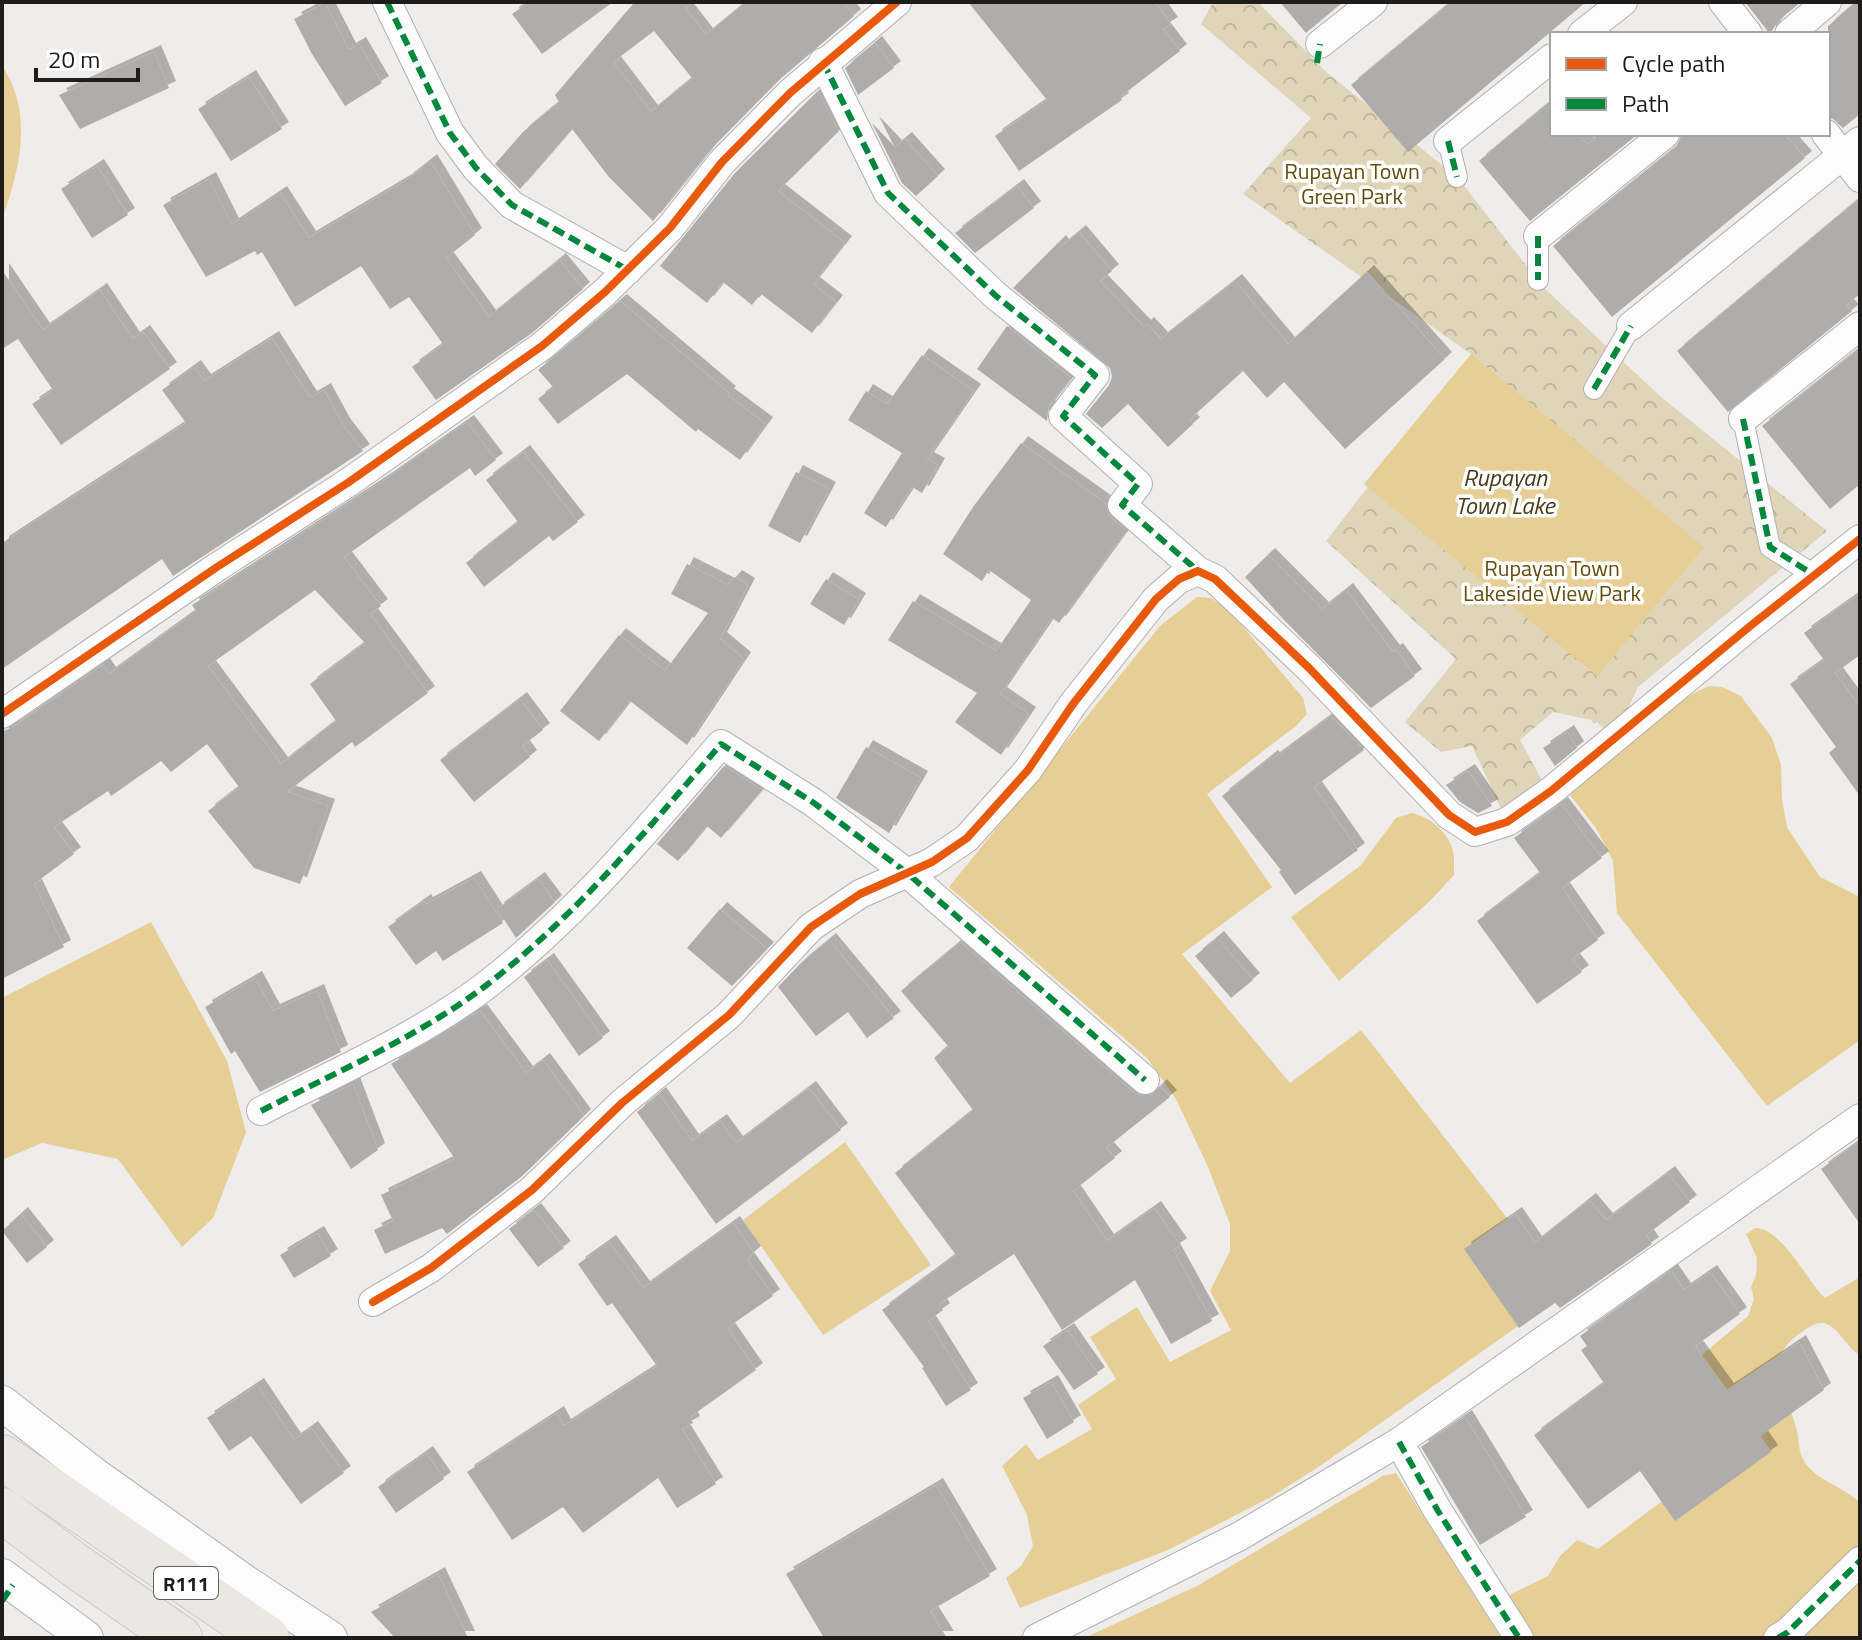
<svg xmlns="http://www.w3.org/2000/svg" width="1862" height="1640" font-family="'Titillium Web',sans-serif">
  <style>
    .park { fill: url(#park-crowns) }
    .water { fill: #e6ce94 }
    .building { fill: #aeadac; fill-rule: evenodd; filter: url(#shadow) }
    .lines { fill: none; stroke-linecap: round; stroke-linejoin: round }
    .pedestrian-casing { stroke: #b1b0af; stroke-width: 22 }
    .minor-casing { stroke: #b1b0af; stroke-width: 30 }
    .tertiary-casing { stroke: #b1b0af; stroke-width: 36 }
    .primary-casing { stroke: #cccbca; stroke-width: 46 }
    .pedestrian { stroke: #fcfcfc; stroke-width: 20 }
    .minor { stroke: #fcfcfc; stroke-width: 28 }
    .tertiary { stroke: #fcfcfc; stroke-width: 34 }
    .primary { stroke: #ebe8e1; stroke-width: 44 }
    .quiet { stroke: #00873e; stroke-width: 6; stroke-dasharray: 12 6; stroke-linecap: butt }
    .cycleway-casing { stroke: #fff; stroke-width: 13 }
    .cycleway { stroke: #e8590c; stroke-width: 8 }
    .labels { text-anchor: middle; dominant-baseline: central; stroke-width: 7; stroke-linejoin: round; paint-order: stroke }
    .shield { fill: #fff; stroke: #626160; stroke-width: 2 }
    .shield-label { font-size: 20px; font-weight: bold; fill: #1e1d1c }
    .park-label { font-size: 22px; fill: #644d0c; stroke: #fff }
    .water-label { font-size: 24px; font-style: italic; fill: #493b17; stroke: #fff }
  </style>
  <defs>
    <pattern id="park-crowns" width="20" height="18" patternUnits="userSpaceOnUse" patternTransform="scale(2)"><rect width="20" height="18" fill="#e1d5b9"/><path d="M2 6a3 3 0 1 1 6 0M12 15a3 3 0 1 1 6 0" fill="none" stroke="#c1b69e"/></pattern>
    <filter id="shadow"><feDropShadow dx="7" dy="-7" stdDeviation="0" flood-color="#0004"/></filter>
  </defs>
  <rect width="100%" height="100%" fill="#eeedeb"/>
  <polygon class="park" points="1213,2 1258,2 1325,71 1458,178 1543,287 1660,396 1827,531 1638,687 1614,739 1597,722 1594,724 1591,720 1553,712 1520,740 1549,793 1507,822 1472,746 1441,752 1405,722 1456,659 1326,541 1471,354 1243,194 1311,118 1201,24"/>
  <g class="water">
    <path d="M2 65C34 115 20 168 2 219Z"/>
    <polygon points="1471,354 1704,547 1597,676 1364,484"/>
    <polygon points="1197,597 1211,598 1229,610 1303,698 1307,714 1296,726 1207,794 1272,887 1182,954 1290,1083 1361,1030 1511,1223 1555,1300 1317,1468 1269,1498 1170,1549 1020,1608 1006,1578 1021,1566 1033,1546 1027,1515 1002,1466 1026,1444 1038,1460 1092,1429 1078,1405 1116,1379 1090,1337 1137,1307 1170,1362 1231,1330 1210,1291 1230,1251 1230,1224 1208,1167 1176,1099 1147,1058 949,887 1160,626"/>
    <path d="M1709 686 1722 687 1741 696 1772 738 1781 765 1782 800 1787 827 1820 877 1860 897V1040L1767 1106 1617 913 1613 861 1596 828 1570 795C1616 752 1651 712 1709 686Z"/>
    <path d="M1412 813C1429 817 1446 830 1452 848 1455 855 1454 867 1454 875L1429 902 1339 981 1291 917 1360 866 1396 818Z"/>
    <polygon points="151,922 227,1061 246,1132 213,1218 182,1247 118,1159 42,1143 2,1160 2,998"/>
    <polygon points="845,1142 931,1265 823,1335 743,1220"/>
    <path d="M1755 1228C1782 1228 1806 1280 1825 1298L1860 1277V1355C1846 1348 1839 1326 1823 1323 1815 1322 1806 1329 1800 1333 1759 1363 1786 1390 1796 1427 1799 1437 1798 1448 1802 1457 1813 1481 1843 1485 1860 1503V1552L1765 1638H1528L1506 1606 1511 1594 1548 1576 1560 1556 1577 1540 1598 1549 1685 1484 1696 1360 1748 1316 1754 1299 1751 1287 1756 1275 1757 1258 1746 1234Z"/>
    <polygon points="1396,1473 1501,1638 1084,1638 1197,1586 1383,1476"/>
    <polygon points="1860,1577 1860,1638 1801,1638"/>
  </g>
  <g class="building">
    <polygon points="529,2 613,2 542,54 512,14"/>
    <path d="M632 2H693L685 8 706 35 746 2H843L854 16 779 80 710 150 653 221 609 177 572 129 520 189 495 164 523 132 559 102 555 95 633 4ZM654 31 692 78 651 112 613 62Z"/>
    <polygon points="968,2 1155,2 1171,24 1163,29 1180,51 1120,97 1122,100 1019,171 995,136 1047,100"/>
    <polygon points="1280,2 1343,2 1306,33"/>
    <polygon points="1451,2 1586,2 1408,152 1351,85"/>
    <polygon points="1745,2 1801,2 1778,21 1770,34"/>
    <polygon points="1856,2 1860,2 1860,114 1843,128 1833,119 1828,118 1828,26"/>
    <polygon points="325,3 349,50 359,44 382,83 345,106 312,54 294,19"/>
    <polygon points="875,43 894,68 858,95 845,68"/>
    <polygon points="154,52 169,88 80,129 59,95"/>
    <polygon points="249,77 282,129 231,161 198,109"/>
    <polygon points="818,91 840,135 838,132 778,191 845,243 813,284 836,302 812,333 761,294 752,305 723,282 707,303 660,266 735,173"/>
    <polygon points="1552,100 1552,134 1578,134 1587,145 1600,134 1638,134 1530,221 1479,161"/>
    <polygon points="872,123 895,147 905,139 938,176 916,196 902,183"/>
    <polygon points="1682,134 1784,134 1805,158 1612,317 1553,246 1676,147"/>
    <polygon points="430,161 475,235 446,258 489,317 559,260 583,289 532,333 436,400 412,367 443,344 409,297 390,309 361,266 295,307 262,252 257,255 255,251 206,277 163,205 209,179 232,225 280,193 309,238 405,181"/>
    <polygon points="97,166 128,215 92,238 61,189"/>
    <polygon points="1017,186 1034,208 975,253 955,233"/>
    <polygon points="1860,198 1860,294 1846,305 1852,311 1728,412 1677,351"/>
    <polygon points="1079,232 1112,271 1100,281 1144,327 1147,324 1161,339 1235,281 1288,344 1367,272 1445,359 1345,449 1284,382 1267,398 1243,371 1189,420 1193,424 1168,447 1128,404 1102,428 1086,414 1109,385 1112,377 1110,368 1013,288 1059,242 1062,246"/>
    <polygon points="2,270 43,330 100,290 133,339 143,332 170,369 61,445 32,404 53,390 18,339 2,349"/>
    <polygon points="620,301 729,393 727,395 766,424 740,460 698,429 696,432 627,374 558,424 538,399 553,387 538,370"/>
    <polygon points="1007,326 1071,378 1049,406 1047,421 977,369"/>
    <polygon points="272,338 310,398 324,390 343,425 363,451 173,576 162,559 2,669 2,543 186,423 162,390 194,367 204,381"/>
    <polygon points="1860,348 1860,484 1830,509 1762,426"/>
    <polygon points="922,355 974,391 927,459 938,465 922,493 912,487 886,527 864,513 902,453 848,420 866,391 887,404"/>
    <path d="M467 422 496 460 475 476 470 468 344 557 381 606 370 614 428 693 355 747 352 742 287 792 328 806 300 884 254 868 208 811 239 787 207 744 171 772 161 761 111 796 108 791 54 827 74 854 34 884 64 947 2 979V731L12 728 103 665 109 674 196 611 192 605 386 479ZM315 590 365 643 310 684 336 721 281 764 208 666Z"/>
    <polygon points="1021,443 1105,503 1110,517 1126,531 1059,623 1052,618 1000,694 1029,714 1001,755 955,722 977,693 888,640 913,601 996,651 1031,600 989,570 982,581 943,554 973,507"/>
    <polygon points="523,452 578,522 553,541 549,536 484,587 466,563 518,522 486,480"/>
    <polygon points="796,472 829,489 800,543 768,526"/>
    <polygon points="1268,555 1322,609 1346,590 1393,652 1396,650 1415,676 1371,708 1285,621 1245,577"/>
    <polygon points="687,564 728,585 735,577 748,585 720,639 744,659 687,745 630,701 599,741 560,711 619,635 665,671 708,613 671,594"/>
    <polygon points="826,579 859,600 844,625 810,604"/>
    <polygon points="1860,593 1860,655 1835,673 1860,707 1860,796 1829,753 1836,747 1790,684 1824,660 1804,633"/>
    <polygon points="520,699 543,730 522,746 530,757 474,802 440,760"/>
    <polygon points="1331,716 1364,750 1314,787 1358,850 1295,895 1279,872 1281,870 1222,796 1271,757 1273,759"/>
    <polygon points="1567,732 1577,748 1555,766 1543,748"/>
    <polygon points="866,747 921,778 889,833 836,798"/>
    <polygon points="724,766 762,790 721,838 707,826 678,861 657,844"/>
    <polygon points="1468,771 1492,806 1478,813 1460,802 1446,785"/>
    <polygon points="1561,804 1602,858 1562,888 1598,940 1572,959 1582,972 1537,1004 1477,921 1540,873 1514,838"/>
    <polygon points="474,878 503,923 443,961 436,951 416,965 388,927 424,901 426,904"/>
    <polygon points="538,879 555,902 516,938 497,909"/>
    <polygon points="720,909 767,949 732,986 687,948"/>
    <polygon points="1217,938 1253,980 1231,998 1195,956"/>
    <polygon points="829,940 894,1018 867,1038 848,1012 816,1036 778,987 801,963"/>
    <polygon points="960,942 1134,1093 1141,1096 1150,1096 1160,1086 1170,1097 1106,1148 1115,1158 1073,1191 1107,1241 1154,1208 1180,1245 1173,1250 1212,1321 1171,1344 1135,1280 1062,1330 1014,1254 939,1304 943,1310 928,1321 971,1390 946,1406 922,1368 924,1367 882,1310 956,1255 895,1173 973,1110 934,1058 948,1046 901,991"/>
    <polygon points="547,960 603,1038 579,1056 524,977"/>
    <polygon points="255,978 273,1011 317,991 341,1052 260,1092 235,1051 231,1054 205,1007"/>
    <polygon points="480,1011 526,1073 543,1060 584,1116 521,1177 447,1234 442,1228 385,1254 374,1230 393,1221 381,1195 455,1159 391,1064"/>
    <polygon points="353,1084 378,1150 351,1169 311,1105"/>
    <polygon points="809,1088 841,1130 716,1224 637,1112 659,1094 692,1141 720,1121 736,1143"/>
    <polygon points="1860,1141 1860,1224 1821,1169"/>
    <polygon points="1668,1173 1690,1202 1646,1235 1652,1244 1560,1308 1555,1303 1519,1328 1464,1249 1515,1214 1535,1243 1589,1200 1606,1220"/>
    <polygon points="534,1210 564,1248 538,1267 509,1229"/>
    <polygon points="21,1214 47,1247 27,1263 2,1231"/>
    <polygon points="733,1223 754,1253 747,1259 773,1296 727,1328 756,1370 690,1417 693,1423 682,1429 716,1484 677,1508 658,1478 583,1533 563,1507 512,1540 467,1472 557,1413 564,1426 657,1366 612,1303 607,1306 578,1264 609,1242 643,1288"/>
    <polygon points="317,1233 331,1256 294,1278 280,1255"/>
    <polygon points="1671,1271 1684,1290 1710,1272 1740,1314 1695,1346 1727,1390 1799,1342 1824,1390 1760,1436 1771,1452 1675,1521 1640,1471 1588,1509 1534,1435 1604,1383 1581,1350 1587,1346 1580,1336"/>
    <polygon points="1067,1330 1098,1374 1074,1390 1043,1346"/>
    <polygon points="1051,1382 1074,1422 1047,1439 1023,1398"/>
    <polygon points="257,1385 294,1440 311,1428 344,1473 301,1504 251,1436 229,1451 207,1418"/>
    <polygon points="1465,1417 1526,1517 1480,1545 1421,1447"/>
    <polygon points="426,1453 444,1479 396,1513 378,1487"/>
    <polygon points="936,1485 990,1576 930,1611 947,1638 824,1638 786,1574"/>
    <polygon points="438,1574 468,1638 395,1638 371,1612"/>
  </g>
  <g class="lines">
    <defs>
      <g id="pedestrian">
        <polyline points="1448,141 1457,177"/>
        <polyline points="1538,236 1538,280"/>
        <polyline points="1594,389 1631,326"/>
        <polyline points="1743,419 1770,547 1814,575"/>
      </g>
      <g id="minor">
        <polyline points="387,2 450,133 476,168 512,205 628,270"/>
        <polyline points="1723,2 1748,34"/>
        <polyline points="1582,34 1623,2"/>
        <polyline points="1789,34 1827,2"/>
        <polyline points="1320,44 1373,2"/>
        <polyline points="823,62 888,193 996,296 1095,375 1063,416 1138,484 1122,505 1198,571"/>
        <polyline points="1826,134 1860,178"/>
        <polyline points="1448,141 1552,58"/>
        <polyline points="1538,236 1665,134"/>
        <polyline points="1631,326 1860,141"/>
        <polyline points="1743,419 1860,326"/>
        <polyline points="2,714 217,567 349,482 542,346 605,292 670,228 722,162 790,93 897,2"/>
        <path d="M261 1111C336 1072 416 1038 484 987 574 918 647 830 721 744L814 803 907 873 1145 1080"/>
        <polyline points="373,1302 431,1268 532,1190 622,1103 729,1015 811,927 860,894 932,862 967,838 1028,770 1073,704 1156,599 1179,579 1198,571 1215,579 1309,668 1449,815 1475,832 1507,822 1551,791 1749,627 1860,539"/>
        <polyline points="1399,1442 1438,1511 1519,1638"/>
        <polyline points="1037,1638 1240,1536 1399,1442 1860,1118"/>
        <polyline points="1778,1638 1788,1632 1860,1561"/>
      </g>
      <g id="tertiary">
        <polyline points="2,1403 93,1474 246,1583 330,1638"/>
        <polyline points="2,1576 86,1638"/>
      </g>
      <g id="primary">
        <polyline points="2,1457 267,1638"/>
        <polyline points="2,1510 76,1566 180,1638"/>
      </g>
    </defs>
    <use href="#pedestrian" class="pedestrian-casing"/>
    <use href="#minor" class="minor-casing"/>
    <use href="#tertiary" class="tertiary-casing"/>
    <use href="#primary" class="primary-casing"/>
    <use href="#pedestrian" class="pedestrian"/>
    <use href="#minor" class="minor"/>
    <use href="#tertiary" class="tertiary"/>
    <use href="#primary" class="primary"/>
    <g class="quiet">
      <polyline points="387,2 450,133 476,168 512,205 628,270"/>
      <polyline points="823,62 888,193 996,296 1095,375 1063,416 1138,484 1122,505 1198,571"/>
      <polyline points="1317,63 1320,44"/>
      <polyline points="1448,141 1457,177"/>
      <polyline points="1538,236 1538,280"/>
      <polyline points="1594,389 1631,326"/>
      <polyline points="1743,419 1770,547 1814,575"/>
      <path d="M261 1111C336 1072 416 1038 484 987 574 918 647 830 721 744L814 803 907 873 1145 1080"/>
      <polyline points="1399,1442 1438,1511 1519,1638"/>
      <polyline points="2,1601 13,1585"/>
      <polyline points="1778,1638 1788,1632 1860,1561"/>
    </g>
    <defs>
      <g id="cycleway">
        <polyline points="2,714 217,567 349,482 542,346 605,292 670,228 722,162 790,93 897,2"/>
        <polyline points="373,1302 431,1268 532,1190 622,1103 729,1015 811,927 860,894 932,862 967,838 1028,770 1073,704 1156,599 1179,579 1198,571 1215,579 1309,668 1449,815 1475,832 1507,822 1551,791 1749,627 1860,539"/>
      </g>
    </defs>
    <use href="#cycleway" class="cycleway-casing"/>
    <use href="#cycleway" class="cycleway"/>
  </g>
  <g class="labels">
    <rect class="shield" x="154" y="1567" width="64" height="32" rx="6"/>
    <g class="shield-label">
      <text x="186" y="1583">R111</text>
    </g>
    <g class="park-label">
      <text x="1352" y="171">Rupayan Town<tspan x="1352" dy="25">Green Park</tspan></text>
      <text x="1552" y="568">Rupayan Town<tspan x="1552" dy="25">Lakeside View Park</tspan></text>
    </g>
    <g class="water-label">
      <text x="1505" y="477">Rupayan<tspan x="1505" dy="28">Town Lake</tspan></text>
    </g>
  </g>
  <rect width="1862" height="1640" fill="none" stroke="#1e1d1c" stroke-width="8"/>
  <rect x="1550" y="32" width="280" height="104" fill="#ffffff" stroke="#a5a5a4" stroke-width="2"/>
  <rect x="1566" y="58" width="40" height="12" fill="#e8590c" stroke="#a5a5a4" stroke-width="2"/>
  <text x="1622" y="72" font-size="24" fill="#1e1d1c">Cycle path</text>
  <rect x="1566" y="98" width="40" height="12" fill="#00873e" stroke="#a5a5a4" stroke-width="2"/>
  <text x="1622" y="112" font-size="24" fill="#1e1d1c">Path</text>
  <path d="M36 68v12h102v-12" fill="none" stroke="#1e1d1c" stroke-width="4"/>
  <text x="48" y="68" font-size="24" fill="#1e1d1c" stroke="#ffffff" stroke-width="6" paint-order="stroke">20 m</text>
</svg>
